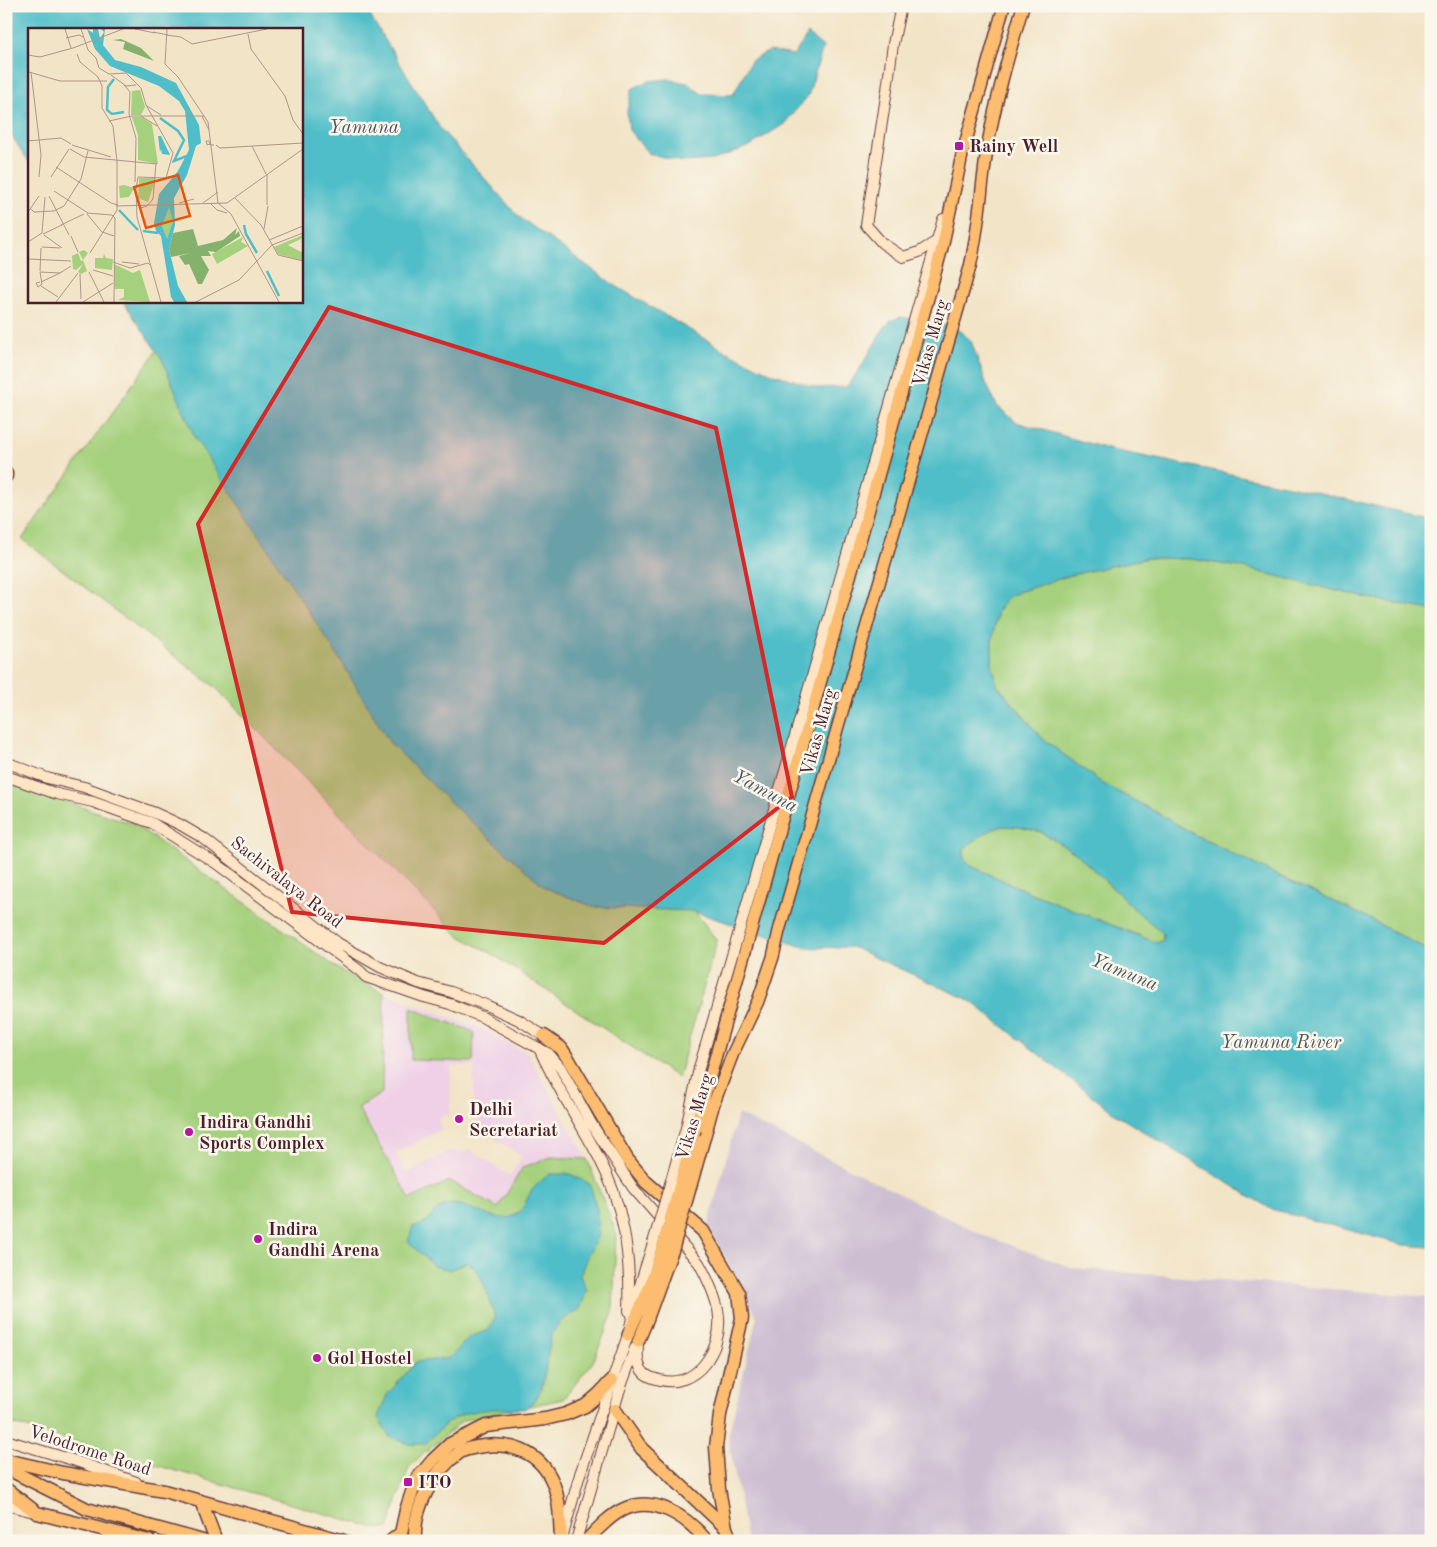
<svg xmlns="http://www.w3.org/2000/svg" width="1437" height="1547" font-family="'Old Standard TT',serif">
  <rect width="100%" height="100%" fill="#fbf7ec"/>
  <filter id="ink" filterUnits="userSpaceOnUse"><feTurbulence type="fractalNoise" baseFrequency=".02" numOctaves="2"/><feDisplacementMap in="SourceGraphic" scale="10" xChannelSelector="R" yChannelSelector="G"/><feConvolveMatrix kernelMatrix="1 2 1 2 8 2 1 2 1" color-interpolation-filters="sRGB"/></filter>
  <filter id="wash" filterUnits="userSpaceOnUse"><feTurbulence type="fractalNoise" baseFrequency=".0096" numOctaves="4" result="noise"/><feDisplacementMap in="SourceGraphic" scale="20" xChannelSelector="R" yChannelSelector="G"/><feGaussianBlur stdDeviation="1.12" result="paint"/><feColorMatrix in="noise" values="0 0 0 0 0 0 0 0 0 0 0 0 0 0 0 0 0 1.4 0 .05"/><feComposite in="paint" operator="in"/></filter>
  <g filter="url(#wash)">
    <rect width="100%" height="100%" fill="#f2e4c7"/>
    <!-- built -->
    <path fill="#efd0e6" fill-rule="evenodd" d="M 384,993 L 482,1029 L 527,1053 L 587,1159 L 551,1157 L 523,1167 L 498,1208 L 450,1182 L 410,1199 L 358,1108 L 382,1093 ZM 451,1066 L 474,1066 L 473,1115 L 476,1116 L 482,1127 L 481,1130 L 522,1156 L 510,1176 L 469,1149 L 467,1152 L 455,1152 L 453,1149 L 407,1173 L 396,1153 L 442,1129 L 438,1122 L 442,1115 L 450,1115 Z"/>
    <!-- industrial -->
    <path fill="#cdbed2" d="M 738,1114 L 985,1236 L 1073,1268 L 1431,1297 L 1431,1541 L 747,1541 L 728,1437 L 757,1317 L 708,1227 Z"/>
    <!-- green -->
    <path fill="#a5d07d" stroke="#787854" d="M 192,301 L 520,677 L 717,941 L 678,1078 L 489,952 L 459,936 L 215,687 L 22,539 Z
      M 1147,558 L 1191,559 L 1240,567 L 1354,595 L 1431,610 L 1431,952 L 1364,916 L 1266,870 L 1197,836 L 1154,811 L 1103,784 L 1043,739 L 997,685 L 992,664 L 992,639 L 998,610 L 1009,596 L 1021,591 L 1071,575 Z
      M 6,782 L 134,824 L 340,970 L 384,993 L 382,1093 L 358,1108 L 410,1199 L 450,1181 L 498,1208 L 523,1167 L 551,1157 L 587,1159 L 616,1232 L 613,1313 L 593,1362 L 563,1399 L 463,1420 L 409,1467 L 388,1528 L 375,1528 L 6,1422 Z
      M 1004,826 L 1019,827 L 1041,832 L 1077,854 L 1139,913 L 1163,933 L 1163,940 L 1158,943 L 1031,893 L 971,866 L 964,858 L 964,849 C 977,838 987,830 1004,826 Z
      M 411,1008 L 474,1032 L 473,1062 L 411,1060 Z"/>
    <!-- water -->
    <path fill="#50bec8" stroke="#4d6e7a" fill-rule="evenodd" d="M 6,6 L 364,6 L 440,128 L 518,216 L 614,285 L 727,352 L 771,373 L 818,388 L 846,387 L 861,367 L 884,328 L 890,321 L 901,317 L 941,324 L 962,332 L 971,341 L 986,383 L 997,406 L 1016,422 L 1108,449 L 1294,487 L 1431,519 L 1431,610 L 1354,595 L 1240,567 L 1191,559 L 1147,558 L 1071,575 L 1021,591 L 1009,596 L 998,610 L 992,639 L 992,664 L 997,685 L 1043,739 L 1103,784 L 1154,811 L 1197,836 L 1266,870 L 1364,916 L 1431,952 L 1431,1247 L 1404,1245 L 1271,1209 L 1118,1116 L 969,1000 L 852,947 L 806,948 L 692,911 L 594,907 L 546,888 L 457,809 L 390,743 L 336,653 L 195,438 L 162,359 L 123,301 L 301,301 L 301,29 L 29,29 L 29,162 L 6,127 ZM 1003,826 L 1019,827 L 1041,832 L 1077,854 L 1139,913 L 1163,933 L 1163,940 L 1157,943 L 1031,893 L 971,866 L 964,858 L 964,849 C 977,838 987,830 1003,826 Z
      M 808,34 L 823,47 L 808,96 L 784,124 L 750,146 L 713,160 L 682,162 L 648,153 L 629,130 L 627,111 L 632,89 L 648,81 L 669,79 L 687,83 L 702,94 L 733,95 L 751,61 L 769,51 L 794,55 Z
      M 549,1174 L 570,1174 L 590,1184 L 597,1209 L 598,1236 L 587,1257 L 580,1276 L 587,1290 L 580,1309 L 560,1322 L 551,1336 L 543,1383 L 537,1398 L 525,1409 C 507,1408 471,1408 455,1418 C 444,1424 434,1435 425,1444 L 408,1444 L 389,1436 L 378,1417 L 387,1395 L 416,1362 L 450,1358 L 469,1337 L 489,1330 L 495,1318 C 489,1299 484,1275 468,1262 L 450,1270 L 434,1266 L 408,1242 L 413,1226 C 416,1226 419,1226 421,1225 C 429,1222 434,1209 444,1206 C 467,1198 495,1227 515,1215 C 525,1210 526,1198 532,1190 C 537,1184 544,1179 549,1174 Z"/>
  </g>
  <g filter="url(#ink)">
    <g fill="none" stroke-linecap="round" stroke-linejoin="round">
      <defs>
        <path id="secondary" d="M 901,6 L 893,44 L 887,90 L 866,225 L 882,243 L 903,257 L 919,252 L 937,241
          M 6,762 L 47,778 L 84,787 L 155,813 L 179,824 L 203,838 L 338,943 L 380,967 L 418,983 L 451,992 L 486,1005 L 519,1020 L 544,1036
          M 6,776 L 57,794 L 93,802 L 152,823 L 217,864 L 360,971 L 366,977 L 424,997 L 450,1004 L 482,1017 L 549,1054 L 560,1067 L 591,1123 L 633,1188 L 699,1263 C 707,1277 718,1301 719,1317 C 722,1350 696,1389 660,1380 C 652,1378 645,1376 641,1369 C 636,1361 638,1350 638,1342
          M 539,1048 C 555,1085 579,1120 598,1156 C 624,1205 631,1256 629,1311
          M 686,1128 L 699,1068 L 738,935 L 943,219
          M 6,1440 L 76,1461 L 136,1482
          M 6,1505 L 34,1512
          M 563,1535 L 580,1474 L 628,1335 L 640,1285 L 653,1243
          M 576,1541 L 619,1392 L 635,1348"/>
        <path id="primary" d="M 695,1130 L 942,248 L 962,155 L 1004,6
          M 704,1139 L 714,1103 L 733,1053 L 758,1001 L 773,957 L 779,931 L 970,267 C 979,228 981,189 987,150 C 995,101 1009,54 1023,6
          M 628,1335 L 650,1286 L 663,1246
          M 638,1342 L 646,1323 L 673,1249"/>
        <path id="highway" d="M 6,473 L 6,476
          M 544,1036 L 561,1048 L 569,1060 L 627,1159 L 646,1182 L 703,1231 L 739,1293 L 742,1318 L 720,1415 L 716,1447 L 719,1489 L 726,1528
          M 615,1410 L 642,1449 L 726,1528 L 731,1541
          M 6,1460 L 63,1473 L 164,1491 L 344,1541
          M 6,1468 L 87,1509 L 203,1541
          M 6,1489 L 37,1513 L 149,1541
          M 201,1501 L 216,1541
          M 391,1541 L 401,1533 L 406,1510 L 416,1480 L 433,1460 L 450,1444 L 486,1426 L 545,1419 L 566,1414 L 585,1406 L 598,1395 L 611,1381
          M 415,1541 C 413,1508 433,1471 460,1452 C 465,1449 471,1448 477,1447 C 509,1441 540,1451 553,1483 C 560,1500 560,1520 561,1539
          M 586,1541 C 597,1530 608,1517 622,1510 C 654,1494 687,1517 707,1541"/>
      </defs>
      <!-- secondary casing -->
      <use href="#secondary" stroke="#633d42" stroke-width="12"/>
      <!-- primary casing -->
      <use href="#primary" stroke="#633d42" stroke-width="14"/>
      <!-- highway casing -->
      <use href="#highway" stroke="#633d42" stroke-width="15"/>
      <!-- secondary -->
      <use href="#secondary" stroke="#fee5c5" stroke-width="10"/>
      <!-- primary -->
      <use href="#primary" stroke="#fcbd6f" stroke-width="11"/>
      <!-- highway -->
      <use href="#highway" stroke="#fcbd6f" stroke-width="12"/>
      <defs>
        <path id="secondary-bridge" d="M 653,1243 L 686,1128"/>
        <path id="primary-bridge" d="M 663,1246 L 695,1130
          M 673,1249 L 704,1139"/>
      </defs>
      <!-- secondary-bridge casing -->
      <use href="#secondary-bridge" stroke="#633d42" stroke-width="12" stroke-linecap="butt"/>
      <!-- primary-bridge casing -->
      <use href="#primary-bridge" stroke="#633d42" stroke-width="14" stroke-linecap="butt"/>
      <!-- secondary-bridge -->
      <use href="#secondary-bridge" stroke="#fee5c5" stroke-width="10"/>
      <!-- primary-bridge -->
      <use href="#primary-bridge" stroke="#fcbd6f" stroke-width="11"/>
    </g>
  </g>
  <!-- marked area -->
  <path fill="#d62828" fill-opacity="0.2" stroke="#d62828" stroke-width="4" stroke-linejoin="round" d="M 329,307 L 716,428 L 792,797 L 604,943 L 292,912 L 198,524 Z"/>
  <!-- markers -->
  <g fill="#b5179e" stroke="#fbf7ec" stroke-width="2">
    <rect x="954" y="141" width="10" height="10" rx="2.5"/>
    <circle cx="459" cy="1119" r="5"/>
    <circle cx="189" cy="1132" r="5"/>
    <circle cx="258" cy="1239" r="5"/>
    <circle cx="317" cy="1358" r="5"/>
    <rect x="403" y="1477" width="10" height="10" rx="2.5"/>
  </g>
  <g text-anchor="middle" stroke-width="5" stroke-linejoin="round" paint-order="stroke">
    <!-- poi labels -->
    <g font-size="18" font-weight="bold" fill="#4a1f2b" stroke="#fbf7ec" text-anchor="start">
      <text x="969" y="152">Rainy Well</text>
      <text x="469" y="1115">Delhi<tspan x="469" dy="21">Secretariat</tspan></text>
      <text x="199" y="1128">Indira Gandhi<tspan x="199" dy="21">Sports Complex</tspan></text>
      <text x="268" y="1235">Indira<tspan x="268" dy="21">Gandhi Arena</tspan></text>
      <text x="327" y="1364">Gol Hostel</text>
      <text x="418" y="1488">ITO</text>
    </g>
    <!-- street labels -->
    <g font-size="18" fill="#4a1f2b" stroke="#fbf7ec">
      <text transform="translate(930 343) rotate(-74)" y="6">Vikas Marg</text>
      <text transform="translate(818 732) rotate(-74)" y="6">Vikas Marg</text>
      <text transform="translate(287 882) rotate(38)" y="6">Sachivalaya Road</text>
      <text transform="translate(694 1117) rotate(-73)" y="6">Vikas Marg</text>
      <text transform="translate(90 1450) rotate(18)" y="6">Velodrome Road</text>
    </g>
    <!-- water labels -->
    <g font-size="19" font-style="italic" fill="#4c5762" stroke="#fbf7ec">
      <text x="364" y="133">Yamuna</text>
      <text transform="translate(766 790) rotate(28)" y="7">Yamuna</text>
      <text transform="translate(1125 971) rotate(22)" y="7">Yamuna</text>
      <text x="1281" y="1048">Yamuna River</text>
    </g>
  </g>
  <!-- overview -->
  <g transform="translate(28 28)">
    <rect width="275" height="275" fill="#f2e4c7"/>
    <path d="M 112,62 L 117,79 L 113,87 L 103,87 L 104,63 ZM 104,89 L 114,89 L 124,96 L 130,136 L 110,132 L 110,107 ZM 111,150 L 128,150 L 120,174 L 110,170 ZM 96,157 L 106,160 L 101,169 L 92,170 L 91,158 ZM 141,180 L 145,193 L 139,212 L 134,198 ZM 275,207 L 273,211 L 260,217 L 275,225 L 275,233 L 250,226 L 246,219 ZM 215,209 L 213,214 L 220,218 L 189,236 L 184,226 ZM 56,222 L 60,225 L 55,232 L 59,243 L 53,246 L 50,244 L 55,236 L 48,242 L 45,241 L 44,228 L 50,225 L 53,233 L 55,232 L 51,224 ZM 76,226 L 78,230 L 85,231 L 84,242 L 67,240 L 67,230 L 75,230 ZM 86,236 L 105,245 L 112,242 L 122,274 L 90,272 L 96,269 L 96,261 L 87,261 Z" fill="#a5d07d"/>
    <path d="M 93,11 L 113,20 L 126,33 L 95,21 L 97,14 L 85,12 ZM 209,200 L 207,207 L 211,203 L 212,208 L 188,224 L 180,223 L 183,228 L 173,228 L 181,242 L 174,256 L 170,256 L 161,236 L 157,237 L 151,228 L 163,225 L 143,229 L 141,221 L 145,205 L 165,201 L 170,218 L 195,212 Z" fill="#84b26c"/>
    <path d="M 59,1 L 65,5 L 65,1 L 70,1 L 72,11 L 76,4 L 73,1 L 77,1 L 75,17 L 87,32 L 113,39 L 148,55 L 171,97 L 173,115 L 168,118 L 159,147 L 146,170 L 147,197 L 141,221 L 150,258 L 159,274 L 146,274 L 143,269 L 133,208 L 128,203 L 126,195 L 131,166 L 150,143 L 161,122 L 157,83 L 151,73 L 131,58 L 82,38 L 67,21 ZM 141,180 L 145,193 L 139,211 L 134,198 ZM 130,108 L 133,108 L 142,127 L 134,126 L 133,121 L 132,124 Z" fill="#50bec8" fill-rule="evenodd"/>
    <path fill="none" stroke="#50bec8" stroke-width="2.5" d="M 86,51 L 80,59 L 79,82 L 84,86 L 96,84M 132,90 L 150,103 L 156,112 L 146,133 L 159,128M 91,182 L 110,202M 216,197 L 218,206 L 229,225M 115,203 L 130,205M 239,243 L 251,268"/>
    <path fill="none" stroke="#af9589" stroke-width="1" d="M 37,1 L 43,20M 53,1 L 60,22 L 68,30 L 71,40 L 81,46 L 98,45 L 113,60 L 118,77 L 145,125 L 138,150 L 110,149 L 108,161 L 109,189 L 133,274M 107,1 L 127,5M 139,1 L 137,36 L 150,49 L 180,94 L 190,175 L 203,186 L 251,274M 125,4 L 140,7M 220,6 L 223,21 L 257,68 L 265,92 L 275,106M 138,7 L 153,9 L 164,16 L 239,1M 38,10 L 51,7 L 55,9M 45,20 L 95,1M 49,26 L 52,34 L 70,49 L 74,58 L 74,80 L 85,98 L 89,133 L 89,182 L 62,225M 0,27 L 12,29 L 45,20M 1,44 L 32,53 L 79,53M 3,44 L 13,127 L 11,149M 83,47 L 98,58 L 108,57M 96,57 L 102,64 L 101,86 L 108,110 L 107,154M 119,78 L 133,87M 113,88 L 129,98M 174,88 L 181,102M 81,93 L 104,88 L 176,88M 0,113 L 33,110 L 43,116M 44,117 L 83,129M 182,117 L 182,115 L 181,114 L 181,113 L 178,113 L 179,116 L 179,117 L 182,116 L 184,117 L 186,117M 188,117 L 192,120 L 275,115M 224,118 L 238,146M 42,121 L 56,129 L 129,136M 28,139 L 83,175 L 90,177M 239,146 L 239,177M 23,149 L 41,121M 26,163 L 60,185M 21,168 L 41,207M 207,170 L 233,197 L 250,227 L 275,233M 125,171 L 128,135M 151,175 L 166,171M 175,175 L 190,164M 183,176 L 189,182 L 199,185M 88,178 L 199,175 L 275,121M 2,180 L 6,184 L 26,183 L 36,178 L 53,151 L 60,123M 113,180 L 119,178 L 125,171M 0,184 L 11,168M 59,185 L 84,187 L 87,190 L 86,274M 59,186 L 74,204 L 86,208M 33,197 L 56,186M 236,201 L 240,178M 14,205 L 17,169M 15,206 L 34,197M 16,207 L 34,220M 43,208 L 50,224M 241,212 L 275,198M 0,214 L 14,205M 14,219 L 32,220M 0,231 L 43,233M 85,234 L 102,240 L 120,235 L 122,237M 94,234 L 111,236M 65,242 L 85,248M 12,243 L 13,220M 12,244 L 32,245 L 43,238M 61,244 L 76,274M 52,246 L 53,271M 12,254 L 8,255 L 10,259 L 14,256 L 12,244M 13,254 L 32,245M 13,258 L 30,269M 28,274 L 50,245M 55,274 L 85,255M 168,274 L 211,252 L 244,217 L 275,205"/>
    <path fill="#e0560e" fill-opacity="0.15" stroke="#e0560e" stroke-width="2.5" d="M 150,147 L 162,188 L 118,200 L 106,159 Z"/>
    <rect width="275" height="275" fill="none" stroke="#4a1f2b" stroke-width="2.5"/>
  </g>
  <!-- margin -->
  <rect width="1437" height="1547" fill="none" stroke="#fbf7ec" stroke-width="25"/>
</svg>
